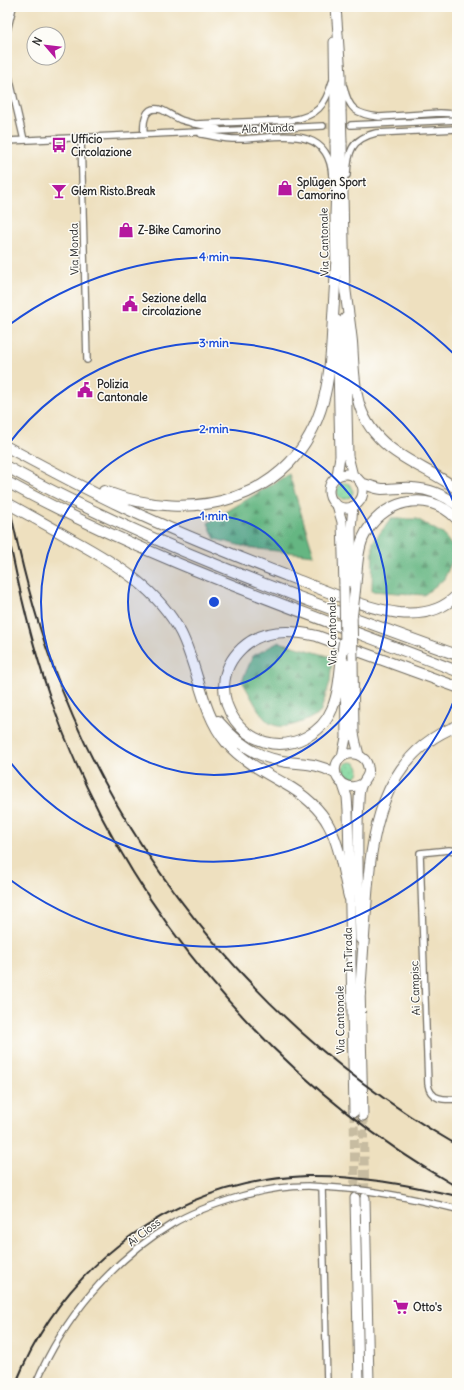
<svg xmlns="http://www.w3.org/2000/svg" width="464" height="1390" font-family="Delius,sans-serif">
  <defs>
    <pattern id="grass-dots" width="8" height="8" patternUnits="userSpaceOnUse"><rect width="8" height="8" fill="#7cd59a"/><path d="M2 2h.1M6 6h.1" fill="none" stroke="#6bb785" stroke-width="1.8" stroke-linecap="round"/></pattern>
    <pattern id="forest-firs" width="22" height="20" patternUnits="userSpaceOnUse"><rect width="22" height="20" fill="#65b682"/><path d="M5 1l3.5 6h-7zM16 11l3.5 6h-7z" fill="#53946b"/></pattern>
  </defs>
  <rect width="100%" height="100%" fill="#fdfcf7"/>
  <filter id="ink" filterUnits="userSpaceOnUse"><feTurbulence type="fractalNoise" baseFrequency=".025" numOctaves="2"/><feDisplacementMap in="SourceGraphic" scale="8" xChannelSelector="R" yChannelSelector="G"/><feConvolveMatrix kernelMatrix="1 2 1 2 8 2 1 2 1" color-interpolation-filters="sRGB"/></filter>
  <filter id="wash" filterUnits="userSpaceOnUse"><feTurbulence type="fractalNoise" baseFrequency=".012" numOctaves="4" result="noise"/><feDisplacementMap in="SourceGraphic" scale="16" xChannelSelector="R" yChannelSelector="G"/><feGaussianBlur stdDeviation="0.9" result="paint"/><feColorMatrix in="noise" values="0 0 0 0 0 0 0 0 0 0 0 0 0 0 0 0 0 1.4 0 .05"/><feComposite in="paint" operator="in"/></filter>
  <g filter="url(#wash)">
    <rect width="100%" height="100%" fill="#eee0bf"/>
    <!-- grass -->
    <path fill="url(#grass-dots)" stroke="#548062" d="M337 491a8 8 0 1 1 16 0a8 8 0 1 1-16 0Z
      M343 770a8 8 0 1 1 16 0a8 8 0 1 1-16 0Z"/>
    <!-- forest -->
    <path fill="url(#forest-firs)" stroke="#487056" d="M 289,474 L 314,555 L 250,548 L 215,539 L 208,523 Z
      M 391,519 L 417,519 L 443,534 L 456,552 L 444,579 L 424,595 L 372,591 L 373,542 Z
      M 279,642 L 332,657 L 330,682 L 320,713 C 306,721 279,735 265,719 C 258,711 248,691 242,681 L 253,656 Z"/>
  </g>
  <g filter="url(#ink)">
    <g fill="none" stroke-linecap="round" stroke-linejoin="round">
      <!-- street-tunnel -->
      <path stroke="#c7bca1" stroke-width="5.5" stroke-dasharray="5.5 3" stroke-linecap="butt" d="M 323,126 L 351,125"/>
      <!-- primary-tunnel -->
      <path stroke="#c7bca1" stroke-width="9" stroke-dasharray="9 4.5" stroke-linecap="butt" d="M 354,1112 L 355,1198
        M 363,1116 L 365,1198"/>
      <defs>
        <path id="street" d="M 7,31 L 13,7
          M 7,68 L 24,140
          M 344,87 C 349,110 356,114 379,117 L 440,113 L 457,114
          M 194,124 L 292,120 C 317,116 325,106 332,82
          M 351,125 L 457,120
          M 144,134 C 143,123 144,104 162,110 C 168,113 174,117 181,120 C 193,124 206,126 218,129
          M 201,134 C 214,136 227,140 241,139 C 277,138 329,123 332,176
          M 81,138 L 87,360
          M 7,141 L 323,126
          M 347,175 C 348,152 351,139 376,133 L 457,129
          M 457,851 L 449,850 L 420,853 L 428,1084 C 430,1100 444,1100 457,1099
          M 322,1187 L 327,1383
          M 36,1383 C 63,1319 112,1260 172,1224 C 193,1211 218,1203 242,1196 C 263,1190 286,1186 308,1186 C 313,1186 318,1187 323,1187 C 338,1188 353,1189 368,1191 C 398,1195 428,1202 457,1209"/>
        <path id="primary" d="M 336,7 L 341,75 L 341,110
          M 334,42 L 335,110
          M 335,143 L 336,186 L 335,216 L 336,273
          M 342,143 L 345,293
          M 345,318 L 348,456 L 353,476
          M329 491a17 17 0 1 1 34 0a17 17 0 1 1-34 0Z
          M 337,476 L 340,456 L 337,320
          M 337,505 L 342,522 L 344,586
          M 352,584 L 351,529 L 353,506
          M 353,660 L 354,733 L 356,743 L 359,755
          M 342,757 L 346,738 L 345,662
          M 343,785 L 347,797 L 348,810 L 354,1112
          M 360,939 C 359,894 356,846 359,801 C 359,796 360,788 362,784 C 366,778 370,774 368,767 C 366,755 351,750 342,757 C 326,769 341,795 362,784
          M 360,986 L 363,1116
          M 355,1198 L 359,1383
          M 365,1198 L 369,1383"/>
        <path id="highway" d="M 345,287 C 347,305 350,323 352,342 C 355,384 352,417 389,447 C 410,464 436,473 457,489
          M 7,447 C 46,468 85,489 125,508 C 181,534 238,557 295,579 C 326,591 367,609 399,613 C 420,615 442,611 457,595
          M 7,467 C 150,545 304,600 457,655
          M 7,482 C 150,561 306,612 457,671
          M 361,483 C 368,485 374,488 382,489 C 392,489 403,487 413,488 C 429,489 444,495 457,505
          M 104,491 C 192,525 295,502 323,402 C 329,380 331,358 332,336 C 333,313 335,289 336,266
          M 7,503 C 29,515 51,527 73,540 C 115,563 158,589 181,633 C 198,667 202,714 226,742 C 242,761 264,772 285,784 C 337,813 337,845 349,897
          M 355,590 C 357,573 356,554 363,538 C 380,501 427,487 457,519
          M 342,655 C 340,673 339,692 332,709 C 327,721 318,731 306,737 C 249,767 195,692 242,648 C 262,629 292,630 317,636 L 457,687
          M 218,721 C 235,741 255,757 282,761 C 304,765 314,762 335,773
          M 360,993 C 362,964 364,936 366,908 C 371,835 380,756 457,726"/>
      </defs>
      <!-- street casing -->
      <use href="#street" stroke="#6f6a5f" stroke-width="8"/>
      <!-- primary casing -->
      <use href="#primary" stroke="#6f6a5f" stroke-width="11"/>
      <!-- highway casing -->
      <use href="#highway" stroke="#6f6a5f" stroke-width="12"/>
      <!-- street -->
      <use href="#street" stroke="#fff" stroke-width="5.5"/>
      <!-- primary -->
      <use href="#primary" stroke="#fff" stroke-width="9"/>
      <!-- highway -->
      <use href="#highway" stroke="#fff" stroke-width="10"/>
      <!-- rail -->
      <path stroke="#2b2b2b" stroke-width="2" d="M 7,493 C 18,551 32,608 52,664 C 125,866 271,1038 457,1145
        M 7,528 C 18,586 31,642 50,697 C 121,902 268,1079 457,1187
        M 16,1383 C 65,1262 176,1181 307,1176 C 358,1175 408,1185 457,1196"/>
      <defs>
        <path id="primary-bridge" d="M 341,110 L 342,143
          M 335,143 L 335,110
          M 344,586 L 345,648
          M 352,609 L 353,660"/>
        <path id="highway-bridge" d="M 352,616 L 355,590
          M 342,655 L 344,642"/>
      </defs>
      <!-- primary-bridge casing -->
      <use href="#primary-bridge" stroke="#6f6a5f" stroke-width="11" stroke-linecap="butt"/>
      <!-- highway-bridge casing -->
      <use href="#highway-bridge" stroke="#6f6a5f" stroke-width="12" stroke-linecap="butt"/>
      <!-- primary-bridge -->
      <use href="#primary-bridge" stroke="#fff" stroke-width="9"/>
      <!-- highway-bridge -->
      <use href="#highway-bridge" stroke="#fff" stroke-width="10"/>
    </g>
  </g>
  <!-- distance rings -->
  <circle cx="214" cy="602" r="86" fill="#1d4ed8" fill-opacity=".12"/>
  <g fill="none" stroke="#1d4ed8" stroke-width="2">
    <circle cx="214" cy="602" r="86"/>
    <circle cx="214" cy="602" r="173"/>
    <path d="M457 693A259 259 0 0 1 7 758M7 446A259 259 0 0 1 457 511"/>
    <path d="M456 848A345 345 0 0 1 9 879M9 325A345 345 0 0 1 456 356"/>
  </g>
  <!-- icons -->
  <defs>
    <symbol id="bus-bare" viewBox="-9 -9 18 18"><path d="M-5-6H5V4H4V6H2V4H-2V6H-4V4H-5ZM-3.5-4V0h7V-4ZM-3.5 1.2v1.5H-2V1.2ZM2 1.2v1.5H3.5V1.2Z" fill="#b5179e" stroke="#fdfcf7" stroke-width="2.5" paint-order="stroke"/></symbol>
    <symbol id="shop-bare" viewBox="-9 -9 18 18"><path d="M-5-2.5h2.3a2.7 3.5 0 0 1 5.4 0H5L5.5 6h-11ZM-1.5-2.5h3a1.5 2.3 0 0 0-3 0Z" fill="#b5179e" stroke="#fdfcf7" stroke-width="2.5" paint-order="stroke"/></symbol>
    <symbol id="bar-bare" viewBox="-9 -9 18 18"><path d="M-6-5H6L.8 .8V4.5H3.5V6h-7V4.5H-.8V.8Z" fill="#b5179e" stroke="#fdfcf7" stroke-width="2.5" paint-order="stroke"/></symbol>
    <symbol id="civic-bare" viewBox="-9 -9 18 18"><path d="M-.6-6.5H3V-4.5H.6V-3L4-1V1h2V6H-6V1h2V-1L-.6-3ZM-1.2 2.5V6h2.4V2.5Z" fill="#b5179e" stroke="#fdfcf7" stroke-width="2.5" paint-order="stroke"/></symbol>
    <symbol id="supermarket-bare" viewBox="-9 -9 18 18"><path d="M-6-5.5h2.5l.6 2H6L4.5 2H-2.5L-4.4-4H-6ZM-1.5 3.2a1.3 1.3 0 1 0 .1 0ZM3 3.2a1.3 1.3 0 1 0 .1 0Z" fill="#b5179e" stroke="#fdfcf7" stroke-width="2.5" paint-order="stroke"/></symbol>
  </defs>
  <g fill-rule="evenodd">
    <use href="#bus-bare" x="48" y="134" width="22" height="22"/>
    <use href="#shop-bare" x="274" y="177" width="22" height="22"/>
    <use href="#bar-bare" x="48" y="180" width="22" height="22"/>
    <use href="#shop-bare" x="115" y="219" width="22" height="22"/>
    <use href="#civic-bare" x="119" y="293" width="22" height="22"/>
    <use href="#civic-bare" x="74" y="379" width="22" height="22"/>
    <use href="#supermarket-bare" x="390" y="1296" width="22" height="22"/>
  </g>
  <g text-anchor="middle" stroke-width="3" stroke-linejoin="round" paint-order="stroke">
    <!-- street labels -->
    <g font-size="11" fill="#2b2b2b" stroke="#fdfcf7">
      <text transform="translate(268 128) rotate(-2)" y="4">Ala Munda</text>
      <text transform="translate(324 242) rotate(-91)" y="4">Via Cantonale</text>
      <text transform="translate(74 249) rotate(-91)" y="4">Via Monda</text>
      <text transform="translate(332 631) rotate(-91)" y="4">Via Cantonale</text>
      <text transform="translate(348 950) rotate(-91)" y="4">In Tirada</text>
      <text transform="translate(415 988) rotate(-92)" y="4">Ai Campisc</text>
      <text transform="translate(340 1020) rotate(-91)" y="4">Via Cantonale</text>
      <text transform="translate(144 1232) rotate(-37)" y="4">Ai Cioss</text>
    </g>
    <!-- poi labels -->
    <g font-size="11" font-weight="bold" fill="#2b2b2b" stroke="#fdfcf7" text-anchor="start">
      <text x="71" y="143">Ufficio<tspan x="71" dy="13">Circolazione</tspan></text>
      <text x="297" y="186">Splügen Sport<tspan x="297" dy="13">Camorino</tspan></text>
      <text x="71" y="195">Glem Risto.Break</text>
      <text x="138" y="234">Z-Bike Camorino</text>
      <text x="142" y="302">Sezione della<tspan x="142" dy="13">circolazione</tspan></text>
      <text x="97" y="388">Polizia<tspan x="97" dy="13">Cantonale</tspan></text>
      <text x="413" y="1311">Otto's</text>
    </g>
  </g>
  <circle cx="214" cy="602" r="6" fill="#1d4ed8" stroke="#fdfcf7" stroke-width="2"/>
  <g font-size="12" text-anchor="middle" font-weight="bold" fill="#1d4ed8" stroke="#fdfcf7" stroke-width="3" stroke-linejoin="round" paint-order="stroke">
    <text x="214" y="261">4 min</text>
    <text x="214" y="347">3 min</text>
    <text x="214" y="433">2 min</text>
    <text x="214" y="520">1 min</text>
  </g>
  <!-- margin -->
  <rect width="464" height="1390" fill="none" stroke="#fdfcf7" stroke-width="24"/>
  <!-- north arrow -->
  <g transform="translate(46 46) rotate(298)"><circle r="19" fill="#fdfcf7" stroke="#a9a8a5"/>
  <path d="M0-3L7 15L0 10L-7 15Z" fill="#b5179e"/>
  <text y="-6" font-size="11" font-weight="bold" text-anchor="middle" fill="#2b2b2b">N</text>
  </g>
</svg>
